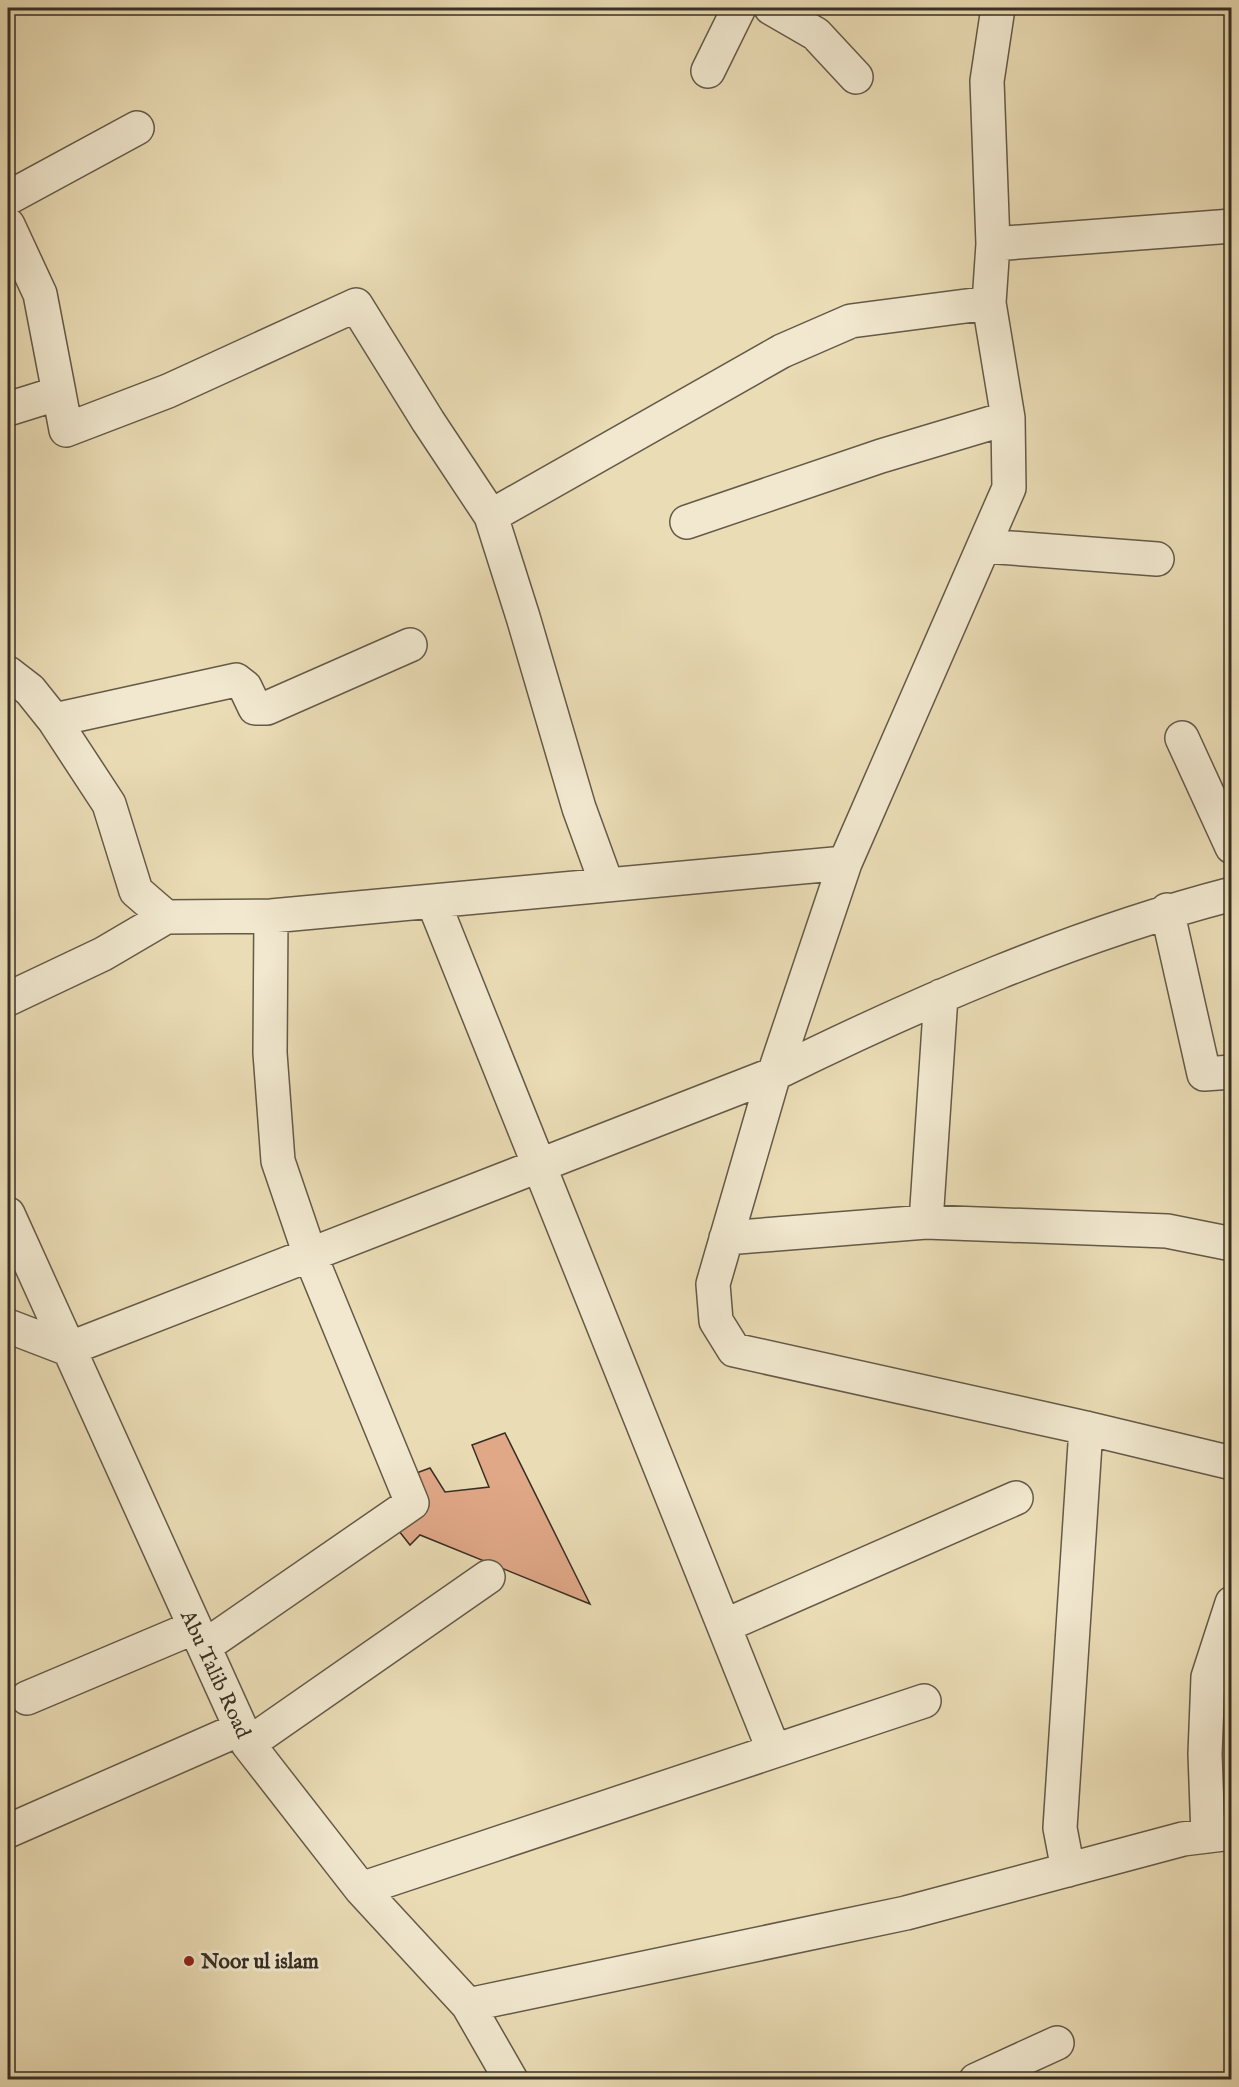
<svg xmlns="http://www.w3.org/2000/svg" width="1239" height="2087" font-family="'IM FELL English',serif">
  <rect width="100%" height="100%" fill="#eadcb5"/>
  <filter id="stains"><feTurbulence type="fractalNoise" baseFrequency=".00333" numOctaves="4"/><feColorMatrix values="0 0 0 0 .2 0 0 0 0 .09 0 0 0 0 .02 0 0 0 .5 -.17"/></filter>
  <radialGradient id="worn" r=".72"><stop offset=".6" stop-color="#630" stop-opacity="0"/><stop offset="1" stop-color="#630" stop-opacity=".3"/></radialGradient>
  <!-- building -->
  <path fill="#e1a888" stroke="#372f24" stroke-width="1.5" d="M 505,1433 L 590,1604 L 420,1535 L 410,1545 L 399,1531 L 411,1475 L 430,1468 L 445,1492 L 489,1487 L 472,1445 Z"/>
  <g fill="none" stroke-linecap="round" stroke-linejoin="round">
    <defs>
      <path id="minor" d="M 771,8 L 816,34 L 856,77
        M 998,8 L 987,81 L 993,244 L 989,303 L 1008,418 L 1009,488 L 845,863 L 774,1074 L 713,1284 L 716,1321 L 734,1350 L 1086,1428 L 1232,1463
        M 708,71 L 739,8
        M 8,198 L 137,128
        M 8,225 L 40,294 L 59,393
        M 993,244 L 1232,226
        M 8,409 L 59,393 L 66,430 L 168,391 L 356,305 L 428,421 L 491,516 L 523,617 L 579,808 L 607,885
        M 491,516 L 782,351 L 851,321 L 989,303
        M 687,522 L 881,456 L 1008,418
        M 984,546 L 1157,559
        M 8,673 L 30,690 L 54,720 L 109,804 L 136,891 L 166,917
        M 54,720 L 236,680 L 245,687 L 255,708 L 267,708 L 410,645
        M 1182,738 L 1232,847
        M 433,901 L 774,1751
        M 1167,910 L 1204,1074 L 1232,1072
        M 8,999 L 103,954 L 166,917 L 271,916 L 845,863
        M 8,1214 L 248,1744 L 361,1889 L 468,2005 L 511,2080
        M 926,1222 L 941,996
        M 726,1238 L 926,1222 L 1167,1231 L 1232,1244
        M 8,1326 L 68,1349 L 774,1074 C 920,1002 1074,935 1232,894
        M 724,1626 L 1016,1498
        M 205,1646 L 412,1503 L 310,1255 L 278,1161 L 270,1053 L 271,916
        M 27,1698 L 195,1627
        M 248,1744 L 488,1577
        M 8,1831 L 240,1729
        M 1208,1836 L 1205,1754 L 1208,1677 L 1232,1603
        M 1068,1870 L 1060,1828 L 1086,1428
        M 361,1889 L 924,1701
        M 468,2005 L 906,1913 L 1183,1839 L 1232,1833
        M 976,2080 L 1057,2043"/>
    </defs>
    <!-- minor casing -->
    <use href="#minor" stroke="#645a48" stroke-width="36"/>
    <!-- minor -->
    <use href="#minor" stroke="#f1e8cf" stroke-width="33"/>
  </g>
  <!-- markers -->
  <circle fill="#8f2418" stroke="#f1e8cf" stroke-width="2" cx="189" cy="1961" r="6"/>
  <g text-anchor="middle" stroke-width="6" stroke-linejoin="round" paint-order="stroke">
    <!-- street labels -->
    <g font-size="21" fill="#372f24" stroke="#f1e8cf">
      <text transform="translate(216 1674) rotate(65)" y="7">Abu Talib Road</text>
    </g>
    <!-- poi labels -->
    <g font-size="21" font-weight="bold" fill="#372f24" stroke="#f1e8cf" text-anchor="start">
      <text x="201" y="1968">Noor ul islam</text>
    </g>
  </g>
  <!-- margin -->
  <rect width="1239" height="2087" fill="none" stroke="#eadcb5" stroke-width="30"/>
  <rect x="9" y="9" width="1221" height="2069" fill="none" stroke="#372f24" stroke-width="3"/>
  <rect x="15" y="15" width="1209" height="2057" fill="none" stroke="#372f24" stroke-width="1.5"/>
  <rect width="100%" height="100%" filter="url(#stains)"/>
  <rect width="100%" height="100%" fill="url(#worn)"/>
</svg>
